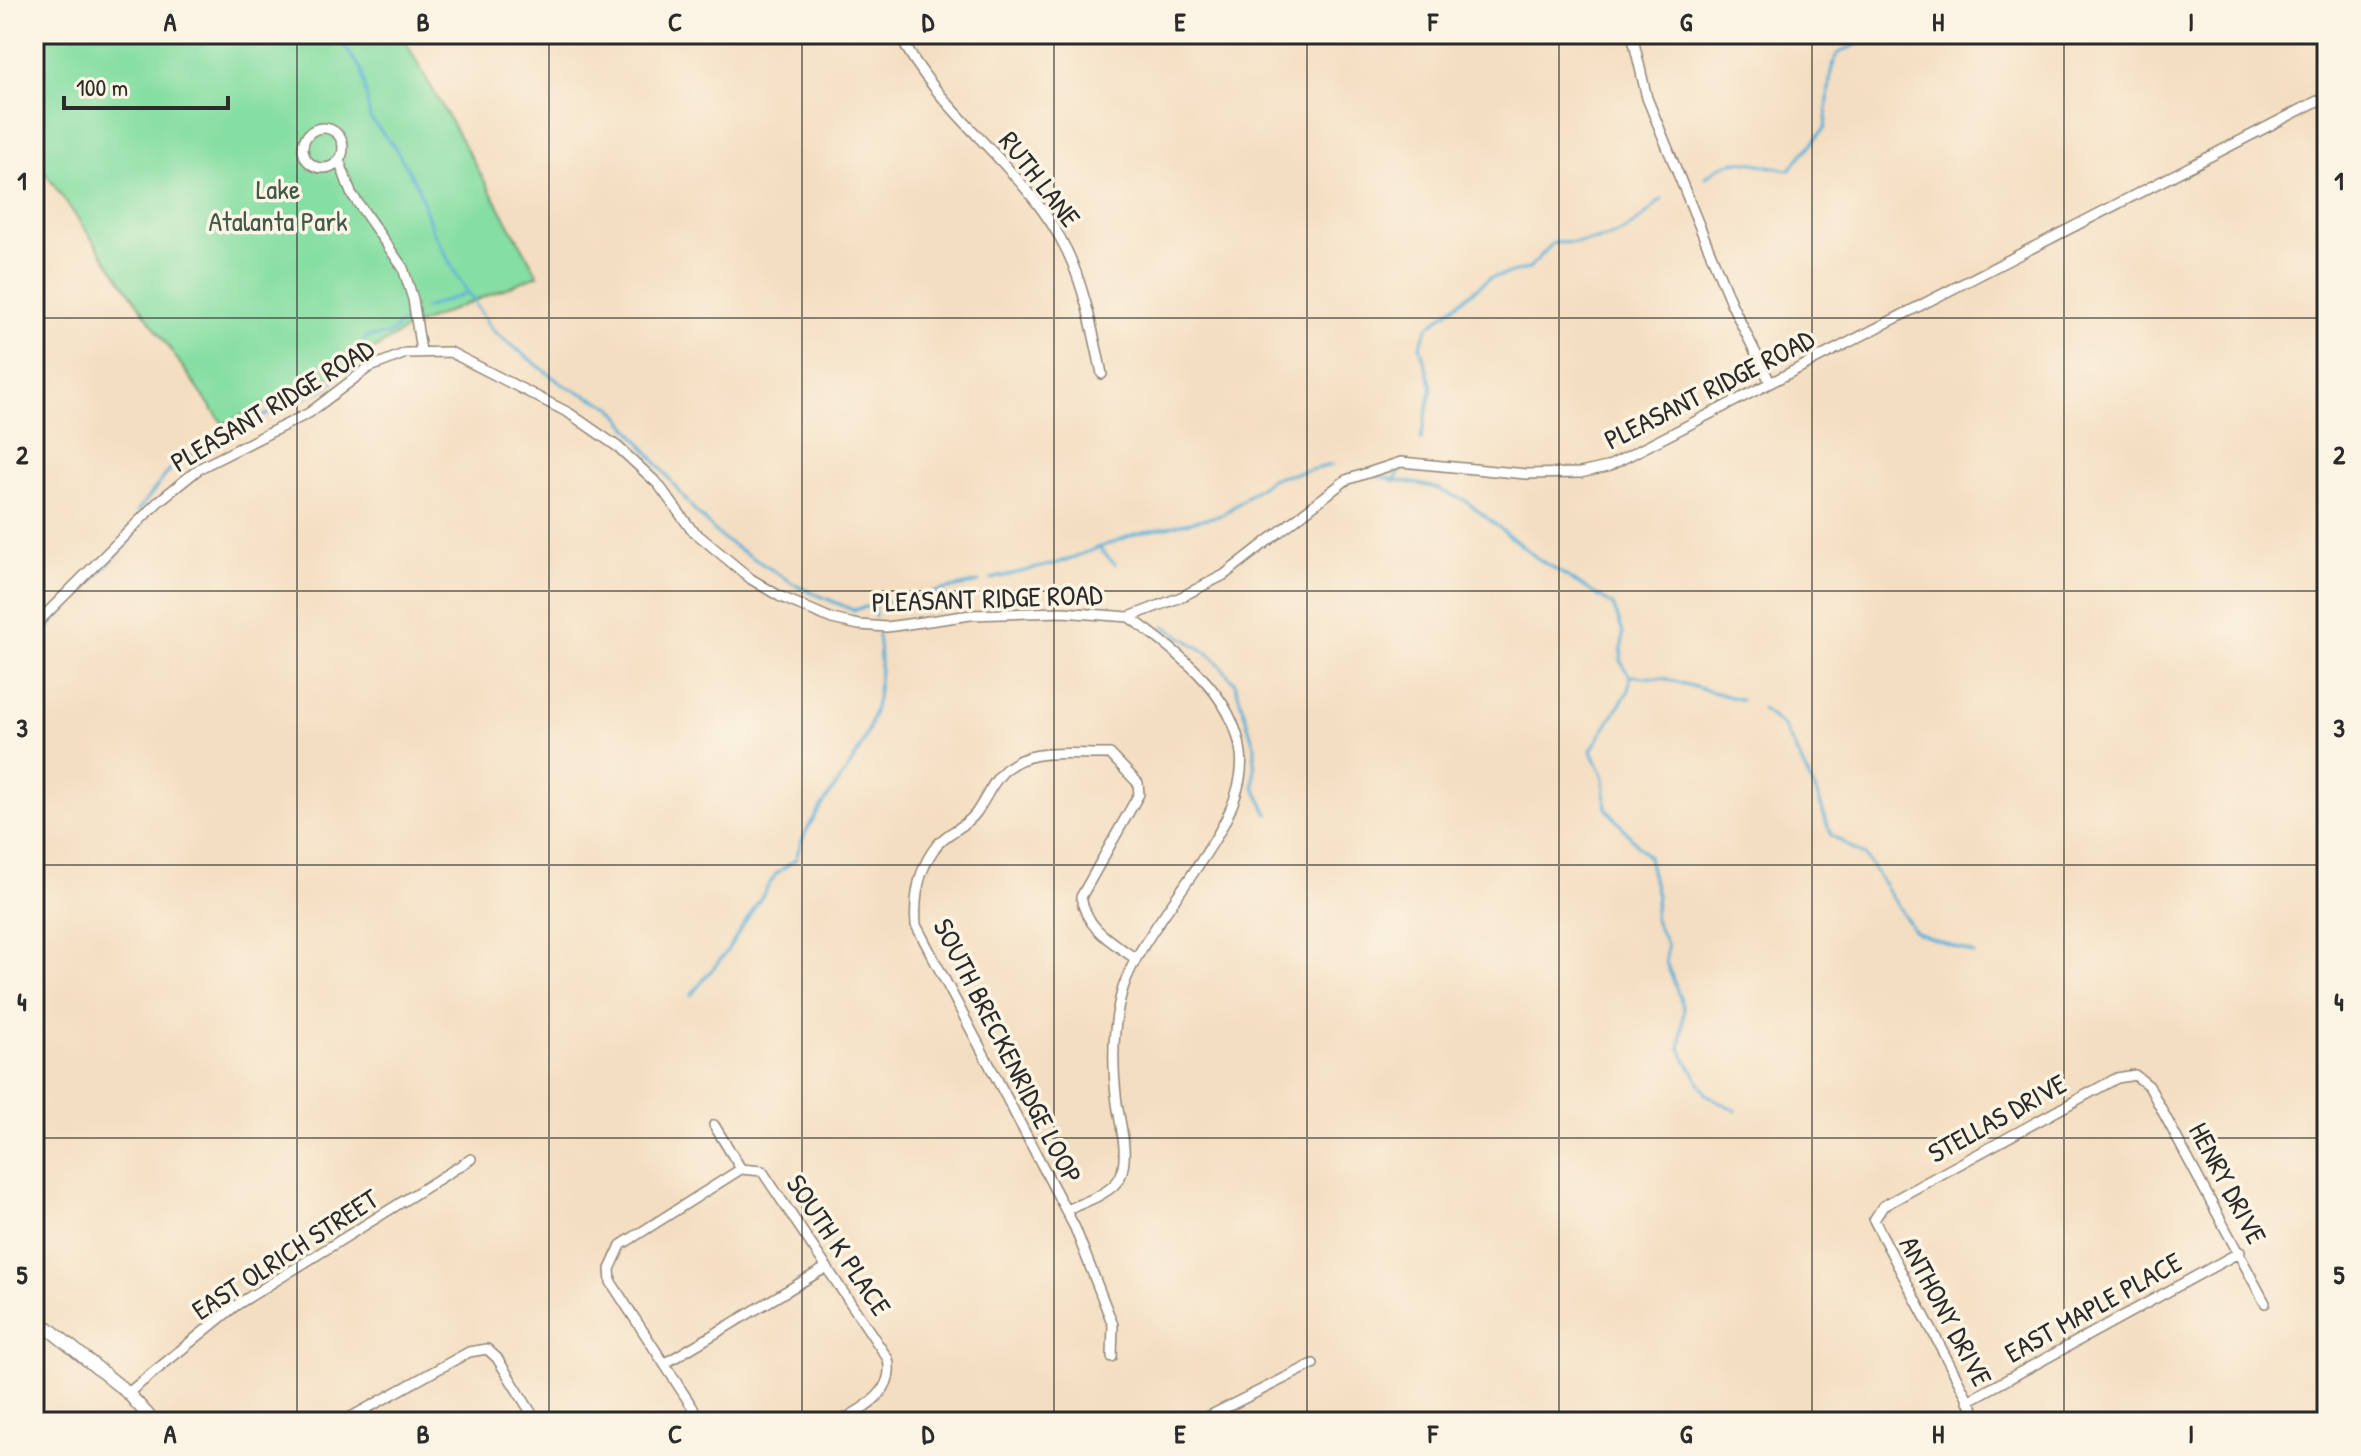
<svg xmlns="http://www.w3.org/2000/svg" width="2361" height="1456" font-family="'Patrick Hand',sans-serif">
  <rect width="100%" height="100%" fill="#fcf5e5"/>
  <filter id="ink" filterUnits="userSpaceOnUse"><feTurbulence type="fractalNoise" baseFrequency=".0125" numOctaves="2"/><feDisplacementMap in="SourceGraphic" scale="16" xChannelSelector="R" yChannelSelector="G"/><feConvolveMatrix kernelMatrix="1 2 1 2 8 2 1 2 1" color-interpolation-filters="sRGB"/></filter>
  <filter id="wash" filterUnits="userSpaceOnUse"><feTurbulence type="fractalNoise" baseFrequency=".006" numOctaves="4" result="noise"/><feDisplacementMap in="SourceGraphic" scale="32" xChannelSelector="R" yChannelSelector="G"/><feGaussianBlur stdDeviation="1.8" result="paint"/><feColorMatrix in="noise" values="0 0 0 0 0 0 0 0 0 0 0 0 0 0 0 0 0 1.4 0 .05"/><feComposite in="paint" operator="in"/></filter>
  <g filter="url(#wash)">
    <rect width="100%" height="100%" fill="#f4dec1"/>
    <!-- green -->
    <path fill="#85dea3" stroke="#588467" stroke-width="2" d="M 34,34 L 401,34 L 538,275 L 408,328 L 330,377 L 223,424 L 34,157 Z"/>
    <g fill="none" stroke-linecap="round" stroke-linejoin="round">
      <!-- stream -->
      <path stroke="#5db0d8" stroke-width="3" d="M 328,34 L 344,46 L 362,70 L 370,118 L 396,149 L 418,187 L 432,229 L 457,276 L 492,330 L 562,384 L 612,407 L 695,511 L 723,539 L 799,587 L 853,610 L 979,582
        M 1706,177 C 1739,150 1751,165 1789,170 L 1825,128 L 1831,71 L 1837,54 L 1879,34
        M 425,308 L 466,293
        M 1421,439 L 1432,387 L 1420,346 L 1428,327 L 1490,278 L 1528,269 L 1553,243 C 1607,242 1624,238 1662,199
        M 1377,476 L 1433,487 L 1466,501 L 1537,558 L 1613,605 L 1623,632 L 1621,662 L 1630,676 L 1629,690 L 1591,750 L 1604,777 L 1606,808 L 1648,857 L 1657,896 L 1654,917 L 1667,946 L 1666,962 L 1684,1008 L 1680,1049 L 1706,1094 L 1736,1111
        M 1393,481 L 1400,472
        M 137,512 L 172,467 L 223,434 L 329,387 L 367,337 L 389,335 L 407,318
        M 1098,547 L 1115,564
        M 991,579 L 1058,563 L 1135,534 L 1222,515 L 1271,479 L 1332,465
        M 874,606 L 875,617
        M 1165,626 L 1212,656 L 1235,683 L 1255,748 L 1254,787 L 1268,814
        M 34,643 L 133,538
        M 1632,676 L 1663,678 L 1741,700
        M 1762,709 L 1784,727 L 1817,794 L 1831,835 L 1865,856 L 1915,932 L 1974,954
        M 691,995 L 725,954 L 776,874 L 796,859 C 805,820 836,790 856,756 C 877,720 884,676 878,635"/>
    </g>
  </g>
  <g filter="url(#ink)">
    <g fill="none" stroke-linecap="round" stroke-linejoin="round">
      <defs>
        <path id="street" d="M 899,34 C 940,116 1027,168 1067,251 C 1085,289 1093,332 1102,374
          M 1632,34 L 1647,98 L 1731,303 L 1770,382
          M303 148a20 20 0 1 1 40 0a20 20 0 1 1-40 0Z
          M 339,160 L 351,193 L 403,268 L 413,299 L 421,351
          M 34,626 L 159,501 L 200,468 L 309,413 L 368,368 L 406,353 L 450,352 L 569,413 L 618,447 L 658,484 L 691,529 L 751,579 L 779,596 L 832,619 L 859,625 L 887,627 L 971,615 L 1062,612 L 1129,617 L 1181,597 L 1224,575 L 1346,480 L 1401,462 L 1526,474 L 1580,473 L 1607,467 L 2327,96
          M 714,1125 L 741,1169
          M 1066,1210 C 1082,1203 1114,1193 1121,1175 C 1129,1152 1120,1125 1117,1103 C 1112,1065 1112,1025 1123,988 C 1146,917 1250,828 1241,753 C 1234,693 1174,649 1129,617
          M 1112,1357 L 1113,1325 L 1075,1228 L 916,925 C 914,896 918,868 938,844 C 948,832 966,827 976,813 C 988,796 994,776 1013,764 C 1038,748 1081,755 1110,754 L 1138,783 L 1139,794 L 1081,897 C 1087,930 1111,941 1136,959
          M 664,1364 L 827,1267
          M 128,1393 L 235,1306 L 471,1159
          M 1968,1401 L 2240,1252
          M 342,1422 L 469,1352 L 487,1349 L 497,1358 L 537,1422
          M 702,1422 L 611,1282 L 610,1269 L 621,1245 L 741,1169 L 762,1171 L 888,1359 C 896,1392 864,1408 839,1422
          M 1197,1422 L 1313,1364
          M 1980,1422 L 1874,1220 L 1883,1206 L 2117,1078 L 2135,1075 L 2149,1086 L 2265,1303"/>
        <path id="secondary" d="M 34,1321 L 48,1328 L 128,1393 L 154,1422"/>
      </defs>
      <!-- street casing -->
      <use href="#street" stroke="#908476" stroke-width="12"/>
      <!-- secondary casing -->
      <use href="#secondary" stroke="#908476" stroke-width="15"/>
      <!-- street -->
      <use href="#street" stroke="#fff" stroke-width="9"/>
      <!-- secondary -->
      <use href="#secondary" stroke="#fff" stroke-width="12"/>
    </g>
  </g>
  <!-- grid -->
  <path fill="none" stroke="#2b2b2b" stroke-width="2" stroke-opacity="0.55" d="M 297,34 L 297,1422M 549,34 L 549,1422M 802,34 L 802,1422M 1054,34 L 1054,1422M 1307,34 L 1307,1422M 1559,34 L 1559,1422M 1812,34 L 1812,1422M 2064,34 L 2064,1422M 34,318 L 2327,318M 34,591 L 2327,591M 34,865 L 2327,865M 34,1138 L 2327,1138"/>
  <g text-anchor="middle" stroke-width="7" stroke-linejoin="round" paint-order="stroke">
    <!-- street labels -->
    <g font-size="28" fill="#2b2b2b" stroke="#fcf5e5">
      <text transform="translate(1040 179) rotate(52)" y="10">RUTH LANE</text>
      <text transform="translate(1709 389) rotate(-27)" y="10">PLEASANT RIDGE ROAD</text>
      <text transform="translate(272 405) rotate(-31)" y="10">PLEASANT RIDGE ROAD</text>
      <text transform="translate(987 598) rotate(-2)" y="10">PLEASANT RIDGE ROAD</text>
      <text transform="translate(1008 1051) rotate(63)" y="10">SOUTH BRECKENRIDGE LOOP</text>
      <text transform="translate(1997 1118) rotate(-29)" y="10">STELLAS DRIVE</text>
      <text transform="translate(2228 1183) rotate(62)" y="10">HENRY DRIVE</text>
      <text transform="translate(839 1245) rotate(56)" y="10">SOUTH K PLACE</text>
      <text transform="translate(285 1254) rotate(-33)" y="10">EAST OLRICH STREET</text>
      <text transform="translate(2093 1307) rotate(-29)" y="10">EAST MAPLE PLACE</text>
      <text transform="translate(1946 1311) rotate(62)" y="10">ANTHONY DRIVE</text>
    </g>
    <!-- park labels -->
    <g font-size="28" fill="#425849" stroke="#fcf5e5">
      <text x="278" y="199">Lake<tspan x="278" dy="32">Atalanta Park</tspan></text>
    </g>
  </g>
  <!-- margin -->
  <rect width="2361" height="1456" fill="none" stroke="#fcf5e5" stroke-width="88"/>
  <!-- scale -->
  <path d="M64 96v12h164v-12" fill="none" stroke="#2b2b2b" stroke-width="4"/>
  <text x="76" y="96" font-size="24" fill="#2b2b2b" stroke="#fcf5e5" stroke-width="6" paint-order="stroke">100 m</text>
  <rect x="44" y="44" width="2273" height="1368" fill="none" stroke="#2b2b2b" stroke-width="3"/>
  <g font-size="26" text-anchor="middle" font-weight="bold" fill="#2b2b2b">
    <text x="170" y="31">A</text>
    <text x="423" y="31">B</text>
    <text x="675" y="31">C</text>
    <text x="928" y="31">D</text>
    <text x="1180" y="31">E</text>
    <text x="1433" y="31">F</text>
    <text x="1686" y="31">G</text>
    <text x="1938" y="31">H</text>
    <text x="2191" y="31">I</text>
    <text x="22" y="190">1</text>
    <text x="2339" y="190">1</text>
    <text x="22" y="464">2</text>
    <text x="2339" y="464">2</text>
    <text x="22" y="737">3</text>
    <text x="2339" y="737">3</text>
    <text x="22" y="1011">4</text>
    <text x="2339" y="1011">4</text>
    <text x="22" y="1284">5</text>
    <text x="2339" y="1284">5</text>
    <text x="170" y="1443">A</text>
    <text x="423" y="1443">B</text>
    <text x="675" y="1443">C</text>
    <text x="928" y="1443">D</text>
    <text x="1180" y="1443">E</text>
    <text x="1433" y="1443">F</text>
    <text x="1686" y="1443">G</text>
    <text x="1938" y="1443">H</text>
    <text x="2191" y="1443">I</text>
  </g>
</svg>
